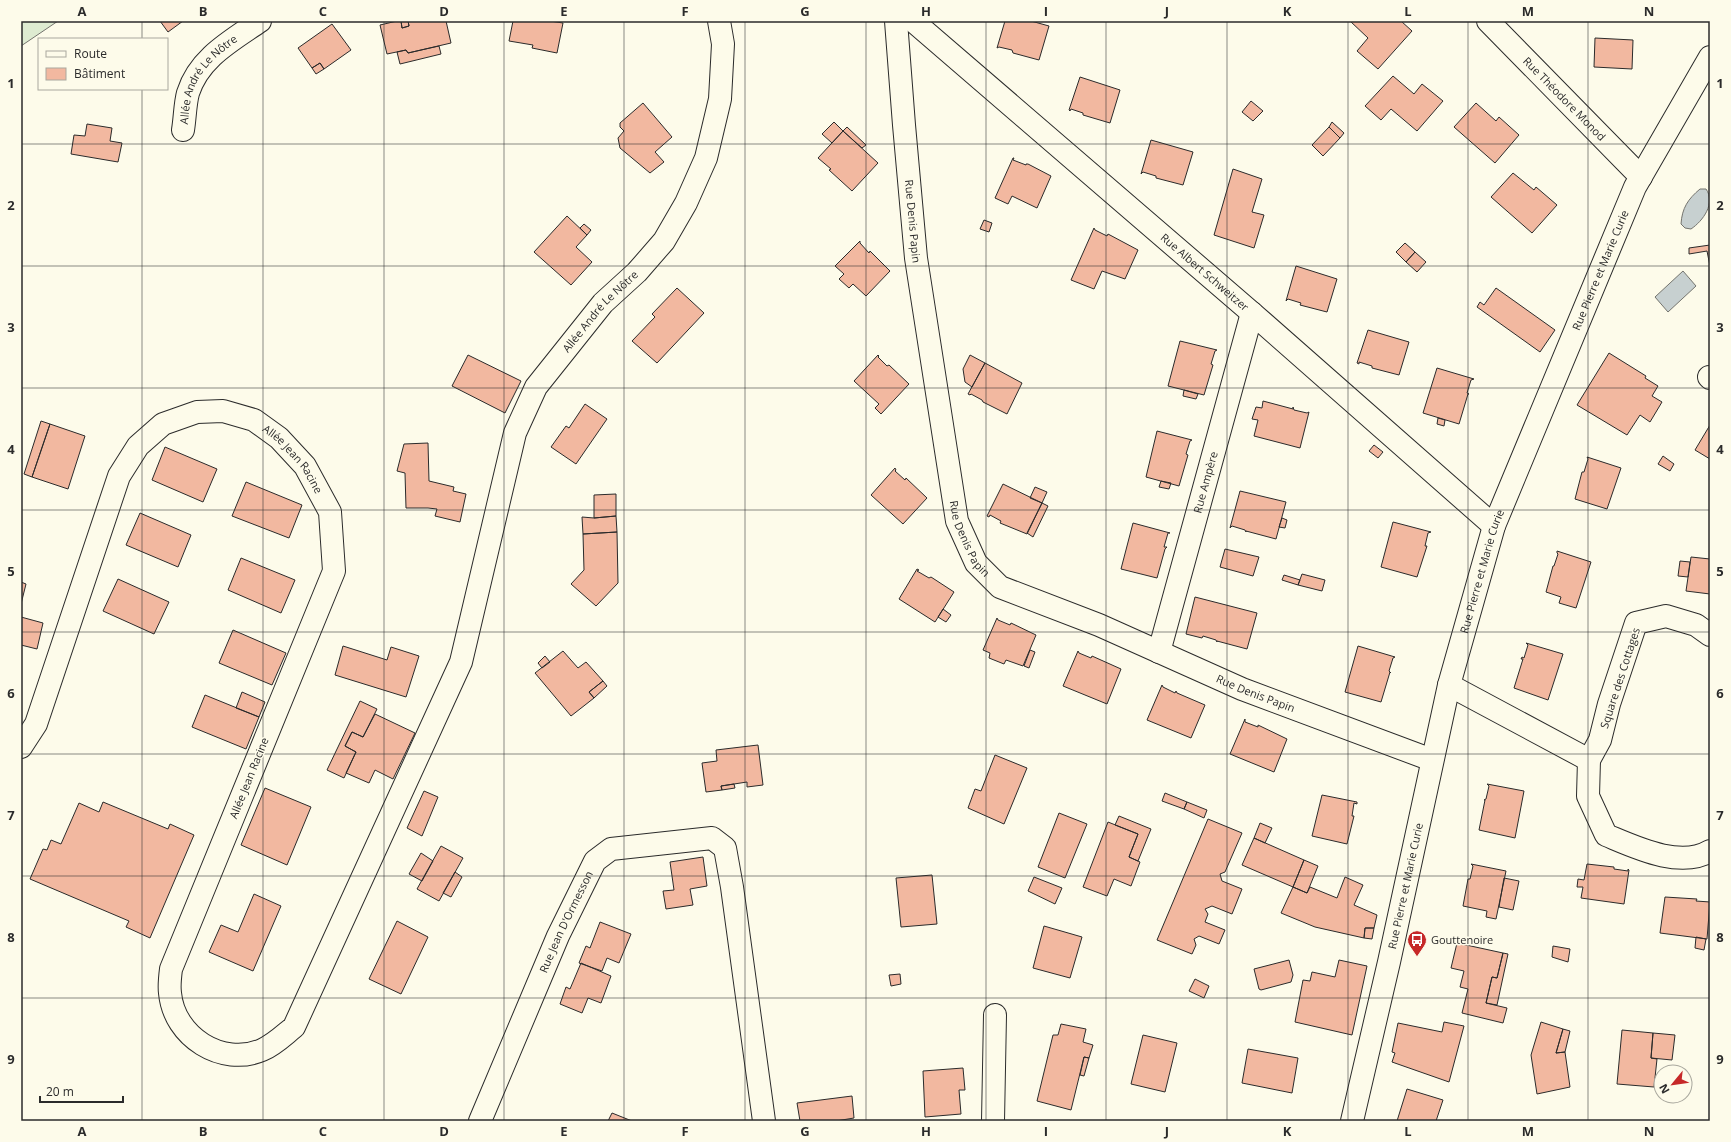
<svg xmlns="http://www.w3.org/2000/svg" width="1731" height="1142" font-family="'Open Sans',sans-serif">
  <rect width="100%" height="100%" fill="#fdfbea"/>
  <!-- green -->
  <path fill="#deebd1" stroke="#74746e" d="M 21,21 L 58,21 L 21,46 Z"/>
  <!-- water -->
  <path fill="#c7d0d0" stroke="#74746e" d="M 1700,189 L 1706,189 C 1716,203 1703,221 1691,229 L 1685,228 L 1681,224 C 1682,208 1688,199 1700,189 Z
    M 1683,271 L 1696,286 L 1668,312 L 1655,297 Z"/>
  <!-- building -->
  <path fill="#f2b8a0" stroke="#2b2b2b" d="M 160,21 L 183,21 L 168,32 Z
    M 397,21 L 401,21 L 402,28 L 409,26 L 408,21 L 446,21 L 451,43 L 408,53 L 406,50 L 387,54 L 380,25 Z
    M 401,21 L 408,21 L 409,26 L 402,28 Z
    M 513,21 L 550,21 L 563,23 L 557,53 L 532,48 L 533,45 L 509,41 Z
    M 1005,21 L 1031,21 L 1049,26 L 1039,60 L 1013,53 L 1012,50 L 999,47 L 997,48 Z
    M 1350,21 L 1401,21 L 1412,31 L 1378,69 L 1357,51 L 1368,38 Z
    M 332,24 L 351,50 L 324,69 L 320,63 L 312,68 L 298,48 Z
    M 1595,38 L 1633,40 L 1632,69 L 1594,67 Z
    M 439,46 L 441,54 L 400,64 L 397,52 L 406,50 L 408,53 Z
    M 320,63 L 324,69 L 316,74 L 312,68 Z
    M 1393,76 L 1414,94 L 1422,84 L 1443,101 L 1417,131 L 1391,109 L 1381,120 L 1365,106 Z
    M 1080,77 L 1120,90 L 1110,123 L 1083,115 L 1083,113 L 1071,109 L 1070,111 L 1069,110 Z
    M 1251,101 L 1263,111 L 1253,121 L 1242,112 Z
    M 643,103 L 672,137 L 655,152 L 664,162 L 650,173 L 620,148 L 618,138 L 624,131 L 620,127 L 620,123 Z
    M 1476,103 L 1496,121 L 1499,117 L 1519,135 L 1495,163 L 1454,127 Z
    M 834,122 L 843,131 L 832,143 L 822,134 Z
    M 1332,122 L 1344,133 L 1340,138 L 1329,127 Z
    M 87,124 L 112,128 L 110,141 L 122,143 L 118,162 L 71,154 L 74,135 L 85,136 Z
    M 847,127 L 866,145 L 862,148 L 843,131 Z
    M 1329,127 L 1340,138 L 1323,156 L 1312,145 Z
    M 843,131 L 878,163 L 852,191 L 829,170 L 831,169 L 818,158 Z
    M 1151,140 L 1193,152 L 1183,185 L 1156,178 L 1156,176 L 1143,172 L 1141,174 Z
    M 1013,158 L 1014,158 L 1013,160 L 1026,165 L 1026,164 L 1028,164 L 1051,176 L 1037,208 L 1012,196 L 1008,204 L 995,198 Z
    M 1233,169 L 1262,179 L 1252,212 L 1264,215 L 1254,248 L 1214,235 Z
    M 1513,173 L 1534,190 L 1536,187 L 1557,205 L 1532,233 L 1491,197 Z
    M 567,216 L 587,235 L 576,247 L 592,262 L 571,285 L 534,252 Z
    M 984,220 L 992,223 L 989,232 L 980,229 Z
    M 584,224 L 591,230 L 587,235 L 580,228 Z
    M 1094,228 L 1095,230 L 1107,236 L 1108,234 L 1138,250 L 1125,279 L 1102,271 L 1094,289 L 1071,280 Z
    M 860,241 L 860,243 L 869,253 L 870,251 L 890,271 L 866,296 L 853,284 L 849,288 L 839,279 L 844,274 L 835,266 Z
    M 1405,243 L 1415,252 L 1406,262 L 1396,252 Z
    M 1710,245 L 1710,266 L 1707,251 L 1689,254 L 1689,248 Z
    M 1415,252 L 1426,262 L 1417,272 L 1406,262 Z
    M 1296,266 L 1337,279 L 1327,312 L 1300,305 L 1301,303 L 1288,299 L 1286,301 Z
    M 677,288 L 704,313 L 657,363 L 632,341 L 655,317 L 652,314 Z
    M 1496,288 L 1555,330 L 1540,352 L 1477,307 L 1480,302 L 1484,305 Z
    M 1368,330 L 1409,342 L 1399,375 L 1372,368 L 1372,366 L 1359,362 L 1359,364 L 1357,363 Z
    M 1180,341 L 1217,350 L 1215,351 L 1211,364 L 1213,365 L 1204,395 L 1168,386 Z
    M 1609,353 L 1646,376 L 1645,378 L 1658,386 L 1652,396 L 1662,402 L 1650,422 L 1640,415 L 1627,435 L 1577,405 Z
    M 468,355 L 521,381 L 505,413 L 452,386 Z
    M 878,355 L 879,356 L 878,357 L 887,366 L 889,365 L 909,384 L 881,414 L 875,408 L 879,404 L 854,381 Z
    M 970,355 L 985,363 L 972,387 L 965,382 L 963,369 Z
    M 985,363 L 1022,383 L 1007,414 L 983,402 L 982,400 L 971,394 L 970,395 L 968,394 Z
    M 1437,368 L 1474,379 L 1471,380 L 1467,393 L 1469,394 L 1468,394 L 1459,424 L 1423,413 Z
    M 1184,390 L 1198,394 L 1196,399 L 1183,396 Z
    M 1263,401 L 1293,409 L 1293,407 L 1294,410 L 1307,413 L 1309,412 L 1300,448 L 1254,436 L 1258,420 L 1252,419 L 1256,407 L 1262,408 Z
    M 585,404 L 607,419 L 576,464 L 551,447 L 566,426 L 569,428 Z
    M 1438,418 L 1445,420 L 1444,426 L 1437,424 Z
    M 41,421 L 50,424 L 32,477 L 24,474 Z
    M 50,424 L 85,436 L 68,489 L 32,477 Z
    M 1710,425 L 1710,459 L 1695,450 Z
    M 1157,431 L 1192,440 L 1190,441 L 1186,454 L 1188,455 L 1179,486 L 1146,477 Z
    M 428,443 L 429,481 L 454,487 L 453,491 L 466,494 L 460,522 L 435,516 L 437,509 L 428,508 L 406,508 L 405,473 L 397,471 L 404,444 Z
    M 1374,445 L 1383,452 L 1378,458 L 1369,451 Z
    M 165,447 L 217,469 L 203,502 L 152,480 Z
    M 1663,456 L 1674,464 L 1670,471 L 1658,464 Z
    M 1587,457 L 1621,468 L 1607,509 L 1575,499 L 1582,472 L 1584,472 L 1588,459 Z
    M 895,468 L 896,470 L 895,471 L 905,480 L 906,478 L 927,498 L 903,524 L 871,495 Z
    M 1161,481 L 1171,483 L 1169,489 L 1159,487 Z
    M 246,482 L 302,505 L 289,538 L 232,516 Z
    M 1003,484 L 1042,503 L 1027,534 L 1000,523 L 1001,521 L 990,515 L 989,517 L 987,516 Z
    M 1035,487 L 1047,492 L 1042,503 L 1030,498 Z
    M 1240,491 L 1286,502 L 1276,539 L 1246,531 L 1246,532 L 1245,530 L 1232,526 L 1230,528 Z
    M 616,494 L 616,516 L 594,518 L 594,495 Z
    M 1042,503 L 1048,506 L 1033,537 L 1027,533 Z
    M 140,513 L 191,535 L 178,567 L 126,545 Z
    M 616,516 L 617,532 L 583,534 L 582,517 L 594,518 Z
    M 1282,518 L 1287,520 L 1285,528 L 1279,527 Z
    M 1393,522 L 1431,532 L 1428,533 L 1425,546 L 1427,546 L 1417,577 L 1381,567 Z
    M 1133,523 L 1170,533 L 1168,533 L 1164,547 L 1167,547 L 1165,549 L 1157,578 L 1121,569 Z
    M 617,532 L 618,583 L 596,606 L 571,584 L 584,570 L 583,534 Z
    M 1225,549 L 1259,557 L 1253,576 L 1220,567 Z
    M 1557,551 L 1591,562 L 1576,608 L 1559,603 L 1561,597 L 1546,592 L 1553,566 L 1554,566 L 1558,554 L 1557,553 Z
    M 1691,557 L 1710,559 L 1710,594 L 1686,591 Z
    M 241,558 L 295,580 L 281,613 L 228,590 Z
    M 1680,561 L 1690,562 L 1688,577 L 1678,576 Z
    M 917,569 L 919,570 L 917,571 L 929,578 L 931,577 L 954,592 L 935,622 L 899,599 Z
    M 1302,574 L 1325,580 L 1322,591 L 1298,585 Z
    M 1284,575 L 1300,580 L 1298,585 L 1282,580 Z
    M 118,579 L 169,602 L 154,634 L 103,611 Z
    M 21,582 L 26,584 L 21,604 Z
    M 1195,597 L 1257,613 L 1247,649 L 1217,641 L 1217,642 L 1216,640 L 1203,636 L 1202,638 L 1186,634 Z
    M 943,609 L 951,615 L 946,622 L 938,617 Z
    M 21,617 L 43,623 L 37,649 L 21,645 Z
    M 997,618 L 998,620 L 1010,625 L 1011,623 L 1036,635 L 1023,666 L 1006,660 L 1004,664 L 989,658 L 990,653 L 983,650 Z
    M 233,630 L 286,653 L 272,685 L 219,663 Z
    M 1526,643 L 1563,654 L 1548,700 L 1514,688 L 1523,659 L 1521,659 L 1522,657 L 1524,658 L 1528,645 Z
    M 343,646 L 387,660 L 391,647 L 419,656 L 406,697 L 335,675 Z
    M 1358,646 L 1395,657 L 1393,658 L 1389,671 L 1391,673 L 1390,672 L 1381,702 L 1345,692 Z
    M 1030,650 L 1035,652 L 1029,668 L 1024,666 Z
    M 563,651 L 578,668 L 586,662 L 603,681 L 589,692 L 594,698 L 571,716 L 535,673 Z
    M 1078,651 L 1079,653 L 1091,658 L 1092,656 L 1121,669 L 1107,704 L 1063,686 Z
    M 545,656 L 550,662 L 542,668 L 538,663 Z
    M 603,681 L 607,686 L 594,698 L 589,692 Z
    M 1162,685 L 1163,687 L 1175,693 L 1176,691 L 1177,693 L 1205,705 L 1191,738 L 1147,720 Z
    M 242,692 L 265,702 L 259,717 L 236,708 Z
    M 205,695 L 259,717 L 246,749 L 192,727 Z
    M 360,701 L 377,709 L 363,737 L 352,732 L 345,746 L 356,752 L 344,778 L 327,770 Z
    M 375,714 L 415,733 L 393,779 L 375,770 L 369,783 L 346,773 L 356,752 L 345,746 L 352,732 L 363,737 Z
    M 1245,719 L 1245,722 L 1258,727 L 1258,725 L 1287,739 L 1274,772 L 1230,754 Z
    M 758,745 L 763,785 L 747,787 L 747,782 L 721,786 L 722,790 L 706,792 L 702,763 L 717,761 L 716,750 Z
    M 995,755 L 1027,768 L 1004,824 L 968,808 L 975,789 L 981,791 Z
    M 734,784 L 735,788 L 722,790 L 721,786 Z
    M 1487,784 L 1524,791 L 1515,838 L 1479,830 L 1485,800 L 1484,800 L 1486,799 L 1489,786 Z
    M 265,788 L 311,807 L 287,865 L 241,845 Z
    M 424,791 L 438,797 L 422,836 L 407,828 Z
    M 1165,793 L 1187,802 L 1184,809 L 1162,801 Z
    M 1322,795 L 1357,802 L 1357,804 L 1354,803 L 1352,816 L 1354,816 L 1347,844 L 1312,836 Z
    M 103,802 L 168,829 L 170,824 L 194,835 L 150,938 L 126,927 L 129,921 L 30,879 L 43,849 L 47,850 L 51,840 L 61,844 L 79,803 L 99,812 Z
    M 1187,802 L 1207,810 L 1204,818 L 1184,809 Z
    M 1059,813 L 1087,824 L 1065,878 L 1038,867 Z
    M 1119,816 L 1151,829 L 1138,861 L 1129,857 L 1138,834 L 1115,825 Z
    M 1208,819 L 1242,833 L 1225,872 L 1220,874 L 1222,881 L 1242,889 L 1232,914 L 1212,906 L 1205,909 L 1208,914 L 1205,922 L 1225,930 L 1219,944 L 1199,936 L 1194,939 L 1196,945 L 1192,954 L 1157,940 Z
    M 1108,822 L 1138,834 L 1129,857 L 1140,862 L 1131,886 L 1114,879 L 1107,896 L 1083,887 Z
    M 1260,823 L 1272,828 L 1265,843 L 1254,838 Z
    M 1254,838 L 1304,860 L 1293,887 L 1242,865 Z
    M 441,846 L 463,858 L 439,901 L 417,889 Z
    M 421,853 L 433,861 L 422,881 L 409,874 Z
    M 703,857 L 707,886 L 690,889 L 693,905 L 666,909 L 663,891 L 674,890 L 670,862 Z
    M 1304,860 L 1318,866 L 1307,893 L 1293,887 Z
    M 1471,864 L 1506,871 L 1496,919 L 1486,917 L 1487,911 L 1463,906 L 1468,879 L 1470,879 L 1473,866 Z
    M 1587,864 L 1614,867 L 1614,869 L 1628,871 L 1628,869 L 1629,870 L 1624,904 L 1581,898 L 1583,887 L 1577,887 L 1578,879 L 1584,880 Z
    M 455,872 L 462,877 L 451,897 L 443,893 Z
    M 932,875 L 937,924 L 901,927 L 896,878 Z
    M 1034,877 L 1062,888 L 1055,904 L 1028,891 Z
    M 1345,877 L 1363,885 L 1354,905 L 1377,915 L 1374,928 L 1365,928 L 1364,938 L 1315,927 L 1281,913 L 1293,887 L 1307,893 L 1310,887 L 1337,898 Z
    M 1504,878 L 1519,881 L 1513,910 L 1499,907 Z
    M 254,894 L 281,906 L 253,971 L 209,952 L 221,925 L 238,932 Z
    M 1665,897 L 1697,899 L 1696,901 L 1710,902 L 1707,939 L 1660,933 Z
    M 397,921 L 428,937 L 401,994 L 369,979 Z
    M 600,922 L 631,934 L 619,963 L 607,958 L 602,971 L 579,963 L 586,946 L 590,948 Z
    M 1044,926 L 1082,937 L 1070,978 L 1033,968 Z
    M 1365,928 L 1374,928 L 1372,939 L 1364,938 Z
    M 1696,937 L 1706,939 L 1704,950 L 1695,948 Z
    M 1457,943 L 1503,953 L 1497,978 L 1492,977 L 1486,1003 L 1507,1008 L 1503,1023 L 1462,1013 L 1468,989 L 1460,987 L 1464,971 L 1451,968 Z
    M 1553,946 L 1570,949 L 1568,962 L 1552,957 Z
    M 1503,953 L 1508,954 L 1497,1005 L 1486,1003 L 1492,977 L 1497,978 Z
    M 1289,960 L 1293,975 L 1291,982 L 1261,990 L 1259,989 L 1254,969 Z
    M 1339,960 L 1367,966 L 1352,1035 L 1295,1022 L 1303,980 L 1310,981 L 1312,972 L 1335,977 Z
    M 581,963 L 611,976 L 601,1003 L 588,998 L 582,1013 L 560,1004 L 566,987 L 570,989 Z
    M 900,974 L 901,984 L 891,986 L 889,975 Z
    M 1195,979 L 1209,986 L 1204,998 L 1189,991 Z
    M 1444,1022 L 1464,1026 L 1449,1082 L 1392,1062 L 1395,1053 L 1392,1052 L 1398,1023 L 1442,1032 Z
    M 1541,1022 L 1563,1029 L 1556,1053 L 1565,1052 L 1570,1087 L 1537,1094 L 1531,1055 Z
    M 1061,1024 L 1086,1029 L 1083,1042 L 1093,1045 L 1089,1058 L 1084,1057 L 1071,1110 L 1037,1101 L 1053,1035 L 1058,1035 Z
    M 1563,1029 L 1570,1031 L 1565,1052 L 1556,1053 Z
    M 1622,1030 L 1653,1033 L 1651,1058 L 1657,1059 L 1654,1087 L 1617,1084 Z
    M 1653,1033 L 1675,1035 L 1672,1060 L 1651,1058 Z
    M 1143,1035 L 1177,1043 L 1165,1092 L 1131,1084 Z
    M 1248,1049 L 1298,1058 L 1292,1093 L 1242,1083 Z
    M 1084,1057 L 1089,1058 L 1084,1076 L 1080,1075 Z
    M 963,1068 L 965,1090 L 959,1090 L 961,1114 L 925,1117 L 923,1071 Z
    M 1407,1089 L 1443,1100 L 1436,1121 L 1397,1121 Z
    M 852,1096 L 854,1118 L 836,1121 L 800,1121 L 797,1103 Z
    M 612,1113 L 632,1121 L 608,1121 Z"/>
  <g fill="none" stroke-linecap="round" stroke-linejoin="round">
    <defs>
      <g id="minor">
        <path id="s1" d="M 896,21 L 904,125 L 916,258 L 957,521 L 976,563 L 1000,587 L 1099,625 L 1242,689 L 1432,760"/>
        <path id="s2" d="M 913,21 L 1252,313 L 1494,526"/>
        <path id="s3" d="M 1488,21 L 1641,177"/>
        <path id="s4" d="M 183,130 C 185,118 185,104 188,93 C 199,58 231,41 260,21"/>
        <path d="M 1709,377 L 1710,378"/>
        <path d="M 1710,635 L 1696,625 L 1666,616 L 1636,623 L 1609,704 L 1600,740 L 1589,760 L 1588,796 L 1606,835 C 1635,847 1680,869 1710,851"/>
        <path id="s5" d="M 1159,652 L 1252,313"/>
        <path d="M 1449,685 L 1589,760"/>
        <path id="s6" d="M 21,747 L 36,724 L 119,476 L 138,446 L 163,424 L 197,412 L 223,411 L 254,420 L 279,438 L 305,466 L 330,512 L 334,571 L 171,969 C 170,977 169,986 170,993 C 174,1037 222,1067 262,1050 C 274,1045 284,1035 294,1027 L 461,662 L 515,433 L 536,387 L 603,303 L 637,272 L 664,241 L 686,203 L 706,158 L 720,99 L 723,44 L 719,21"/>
        <path id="s7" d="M 480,1121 L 558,936 L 595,861 L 611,849 L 712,838 L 725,848 L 732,887 L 764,1121"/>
        <path d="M 993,1121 L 995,1015"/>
      </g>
      <g id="secondary">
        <path id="s8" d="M 1352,1121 L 1389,962 L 1449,685 L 1494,526 L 1635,187 L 1710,57"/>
      </g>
    </defs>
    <!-- minor casing -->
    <use href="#minor" stroke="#2b2b2b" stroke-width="24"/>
    <!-- secondary casing -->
    <use href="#secondary" stroke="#2b2b2b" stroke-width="24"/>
    <!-- minor -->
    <use href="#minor" stroke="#fdfbea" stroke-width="22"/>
    <!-- secondary -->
    <use href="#secondary" stroke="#fdfbea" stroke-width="22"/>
  </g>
  <!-- grid -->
  <path fill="none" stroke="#2b2b2b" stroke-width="1" stroke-opacity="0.55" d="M 142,21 L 142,39M 263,21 L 263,1121M 384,21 L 384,1121M 504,21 L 504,1121M 624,21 L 624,1121M 745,21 L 745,1121M 866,21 L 866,1121M 986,21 L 986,1121M 1106,21 L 1106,1121M 1227,21 L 1227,1121M 1348,21 L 1348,1121M 1468,21 L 1468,1121M 1588,21 L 1588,1121M 142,89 L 142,1121M 21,144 L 1710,144M 21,266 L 1710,266M 21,388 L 1710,388M 21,510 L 1710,510M 21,632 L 1710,632M 21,754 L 1710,754M 21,876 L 1710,876M 21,998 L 1710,998"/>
  <!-- icons -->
  <defs>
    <symbol id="bus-pin" viewBox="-11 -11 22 30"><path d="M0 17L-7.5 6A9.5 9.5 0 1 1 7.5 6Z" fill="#c62828" stroke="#fdfbea"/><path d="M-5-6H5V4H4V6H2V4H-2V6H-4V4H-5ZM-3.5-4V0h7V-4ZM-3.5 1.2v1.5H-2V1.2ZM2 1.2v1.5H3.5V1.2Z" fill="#fff"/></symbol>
  </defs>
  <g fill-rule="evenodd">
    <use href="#bus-pin" x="1406" y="929" width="22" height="30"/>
  </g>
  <g text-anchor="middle" stroke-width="3" stroke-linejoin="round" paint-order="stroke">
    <!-- street labels -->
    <g font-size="11" fill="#2b2b2b" stroke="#fdfbea">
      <text dy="4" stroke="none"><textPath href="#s4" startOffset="59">Allée André Le Nôtre</textPath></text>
      <text dy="4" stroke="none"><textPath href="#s3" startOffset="109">Rue Théodore Monod</textPath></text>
      <text dy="4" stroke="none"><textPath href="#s1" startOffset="201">Rue Denis Papin</textPath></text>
      <text dy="4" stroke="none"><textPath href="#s8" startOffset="889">Rue Pierre et Marie Curie</textPath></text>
      <text dy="4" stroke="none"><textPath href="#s2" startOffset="385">Rue Albert Schweitzer</textPath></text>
      <text dy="4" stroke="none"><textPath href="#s6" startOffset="2038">Allée André Le Nôtre</textPath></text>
      <text dy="4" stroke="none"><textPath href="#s6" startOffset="508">Allée Jean Racine</textPath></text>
      <text dy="4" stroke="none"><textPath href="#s5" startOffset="176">Rue Ampère</textPath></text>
      <text dy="4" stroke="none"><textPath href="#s1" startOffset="525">Rue Denis Papin</textPath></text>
      <text dy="4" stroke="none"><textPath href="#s8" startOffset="565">Rue Pierre et Marie Curie</textPath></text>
      <text transform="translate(1620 678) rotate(-72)" y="4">Square des Cottages</text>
      <text dy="4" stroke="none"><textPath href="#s1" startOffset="861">Rue Denis Papin</textPath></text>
      <text transform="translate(249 778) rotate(-68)" y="4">Allée Jean Racine</text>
      <text dy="4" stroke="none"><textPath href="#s8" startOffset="241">Rue Pierre et Marie Curie</textPath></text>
      <text dy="4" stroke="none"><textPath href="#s7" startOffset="217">Rue Jean D'Ormesson</textPath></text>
    </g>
    <!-- poi labels -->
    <g font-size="11" fill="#2b2b2b" stroke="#fdfbea" text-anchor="start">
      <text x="1431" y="944">Gouttenoire</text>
    </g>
  </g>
  <!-- border -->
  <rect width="1731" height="1142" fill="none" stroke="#fdfbea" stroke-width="44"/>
  <!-- legend -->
  <rect x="38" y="38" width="130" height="52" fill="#fdfbea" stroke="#a9a89e"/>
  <rect x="46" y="51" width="20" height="6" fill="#fdfbea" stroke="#a9a89e"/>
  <text x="74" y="58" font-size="12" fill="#2b2b2b">Route</text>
  <rect x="46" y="68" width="20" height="12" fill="#f2b8a0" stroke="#a9a89e"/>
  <text x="74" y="78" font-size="12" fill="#2b2b2b">Bâtiment</text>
  <!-- north arrow -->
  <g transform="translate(1673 1084) rotate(241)"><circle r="19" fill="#fdfbea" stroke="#a9a89e"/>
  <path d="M0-3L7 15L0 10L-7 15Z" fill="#c62828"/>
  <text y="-6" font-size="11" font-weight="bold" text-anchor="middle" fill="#2b2b2b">N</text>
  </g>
  <!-- scale -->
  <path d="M40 1096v6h83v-6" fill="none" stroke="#2b2b2b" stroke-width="2"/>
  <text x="46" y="1096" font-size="12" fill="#2b2b2b" stroke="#fdfbea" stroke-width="3" paint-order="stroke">20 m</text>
  <rect x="22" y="22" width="1687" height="1098" fill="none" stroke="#2b2b2b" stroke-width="1.5"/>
  <g font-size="13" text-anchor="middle" font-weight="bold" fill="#2b2b2b">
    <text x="82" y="16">A</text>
    <text x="203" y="16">B</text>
    <text x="323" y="16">C</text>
    <text x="444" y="16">D</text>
    <text x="564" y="16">E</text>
    <text x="685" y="16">F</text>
    <text x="805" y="16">G</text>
    <text x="926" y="16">H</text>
    <text x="1046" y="16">I</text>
    <text x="1167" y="16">J</text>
    <text x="1287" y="16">K</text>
    <text x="1408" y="16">L</text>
    <text x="1528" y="16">M</text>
    <text x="1649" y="16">N</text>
    <text x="11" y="88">1</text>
    <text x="1720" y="88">1</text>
    <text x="11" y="210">2</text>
    <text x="1720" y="210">2</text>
    <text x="11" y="332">3</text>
    <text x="1720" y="332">3</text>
    <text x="11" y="454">4</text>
    <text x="1720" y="454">4</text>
    <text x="11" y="576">5</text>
    <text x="1720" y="576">5</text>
    <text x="11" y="698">6</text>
    <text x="1720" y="698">6</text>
    <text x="11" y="820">7</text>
    <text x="1720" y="820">7</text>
    <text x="11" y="942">8</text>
    <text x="1720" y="942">8</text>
    <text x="11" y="1064">9</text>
    <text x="1720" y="1064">9</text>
    <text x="82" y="1136">A</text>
    <text x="203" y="1136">B</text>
    <text x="323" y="1136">C</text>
    <text x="444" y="1136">D</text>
    <text x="564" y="1136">E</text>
    <text x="685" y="1136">F</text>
    <text x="805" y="1136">G</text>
    <text x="926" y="1136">H</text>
    <text x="1046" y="1136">I</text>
    <text x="1167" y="1136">J</text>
    <text x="1287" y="1136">K</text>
    <text x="1408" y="1136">L</text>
    <text x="1528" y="1136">M</text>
    <text x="1649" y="1136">N</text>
  </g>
</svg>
